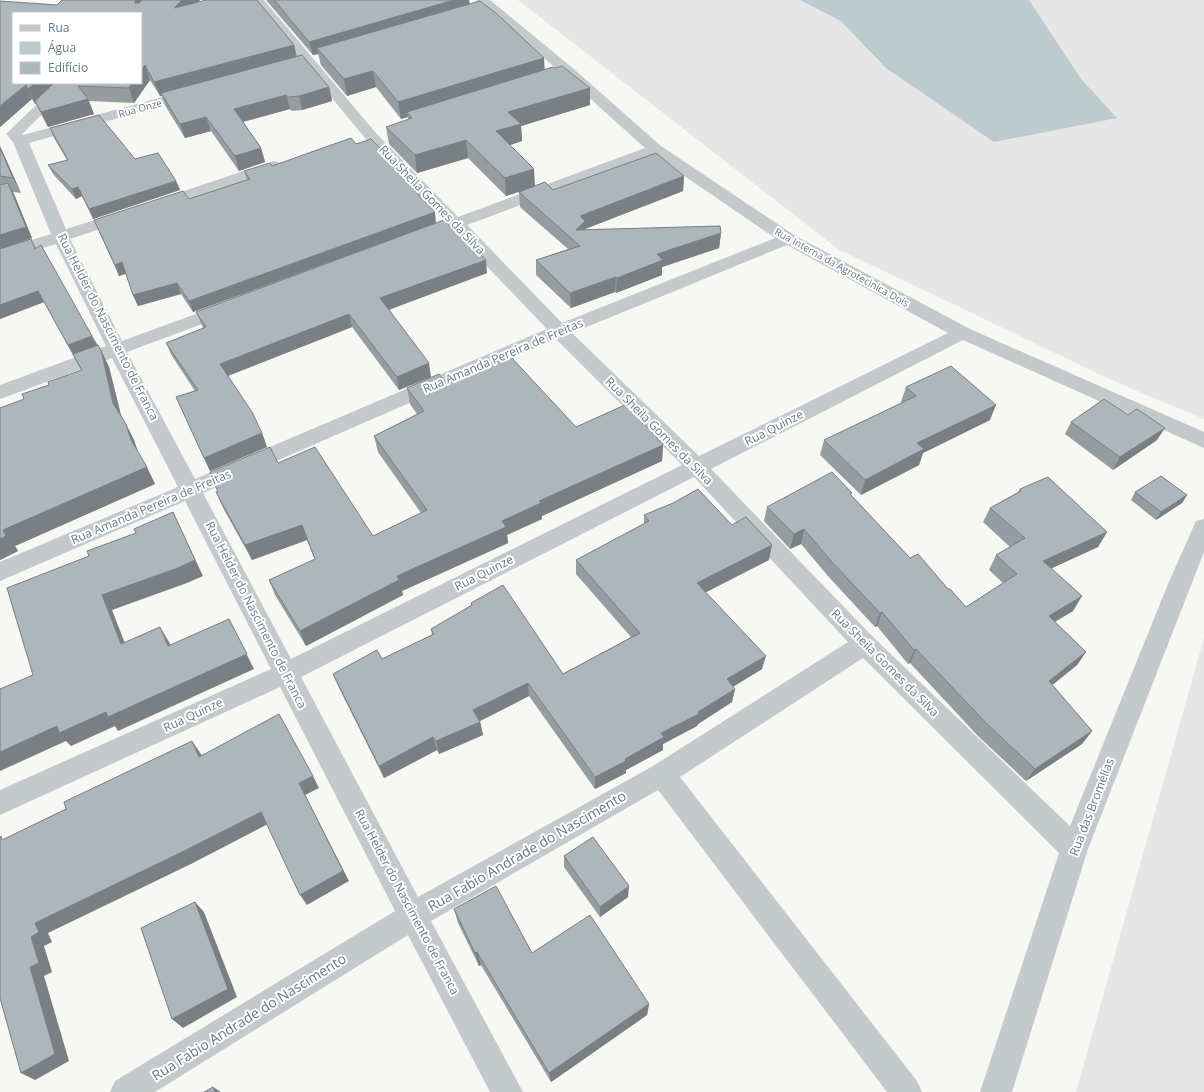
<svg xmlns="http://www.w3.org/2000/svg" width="1204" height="1092" font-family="'Open Sans',sans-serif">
  <rect width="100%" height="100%" fill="#f7f7f4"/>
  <!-- built -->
  <path fill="#e5e6e5" d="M 518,0 L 1204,0 L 1204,419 L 1118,383 L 838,249 Z
    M 1204,638 L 1204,1092 L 1076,1092 Z"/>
  <!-- water -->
  <path fill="#bdcace" d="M 800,0 L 1029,0 L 1081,79 L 1117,118 L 994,142 L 886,68 L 841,21 Z"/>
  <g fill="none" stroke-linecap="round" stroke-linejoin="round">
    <!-- minor -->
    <path fill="#c4c9cc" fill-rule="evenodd" d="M 251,0 L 264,0 L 375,132 L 458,217 L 645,148 L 565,76 L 476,0 L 490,0 L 575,70 L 661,146 L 794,235 L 970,329 L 1204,432 L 1204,448 L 963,340 L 711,469 L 873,637 L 1070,826 L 1168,584 L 1196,521 L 1204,519 L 1204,552 L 1088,849 L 1012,1092 L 980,1092 L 1059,853 L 863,658 L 680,777 L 917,1081 L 922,1092 L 887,1092 L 658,790 L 431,921 L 523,1092 L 490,1092 L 408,935 L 155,1092 L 110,1092 L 115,1081 L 395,911 L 280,687 L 0,815 L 0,790 L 271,669 L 185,501 L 0,581 L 0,562 L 178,487 L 112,358 L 0,399 L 0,385 L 106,346 L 56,244 L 0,261 L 0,250 L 51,234 L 13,142 L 6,134 L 59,83 L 74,83 L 22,134 L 23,135 L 192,89 L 197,90 L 199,93 L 197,96 L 29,143 L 66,229 L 124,211 L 130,213 L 132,216 L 130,219 L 70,239 L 122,341 L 220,305 L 226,303 L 232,305 L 235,309 L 232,313 L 127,352 L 195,479 L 547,329 L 453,231 L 444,233 L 438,232 L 436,228 L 438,224 L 445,222 L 365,138 ZM 654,155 L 775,238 L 562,323 L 467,225 ZM 787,245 L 948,333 L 699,456 L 572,333 ZM 556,339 L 682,465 L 291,659 L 203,493 ZM 694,477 L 848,642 L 653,766 L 418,897 L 301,677 Z
      M 274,161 L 280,163 L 282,166 L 280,169 L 157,210 L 151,208 L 149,205 L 151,202 Z"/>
  </g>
  <!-- wall -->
  <path fill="#959da1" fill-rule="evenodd" d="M 62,0 L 200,0 L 198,2 L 206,0 L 257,0 L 294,45 L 297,56 L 302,55 L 329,87 L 332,101 L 302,110 L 292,111 L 290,109 L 243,122 L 261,148 L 265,162 L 239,171 L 211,131 L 185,138 L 166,107 L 162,96 L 160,96 L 150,80 L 134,103 L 89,101 L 94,114 L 48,127 L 42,116 L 36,103 L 35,104 L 32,99 L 0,127 L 0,1 L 57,5 ZM 13,13 L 141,13 L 141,83 L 13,83 Z
    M 266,0 L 469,0 L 470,4 L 545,70 L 590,105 L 521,126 L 522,141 L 510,145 L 535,186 L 553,190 L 684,176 L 683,191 L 585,229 L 585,230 L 721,233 L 719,248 L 662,267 L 662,275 L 616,293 L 615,292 L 571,308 L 536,275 L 536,260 L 568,249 L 520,207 L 519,192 L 506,196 L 468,158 L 417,173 L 389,144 L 386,127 L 408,120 L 408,117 L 401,119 L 376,87 L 347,96 L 321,65 L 318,54 L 313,55 Z
    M 50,128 L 135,159 L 176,181 L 180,190 L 93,219 L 82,196 L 76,199 L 53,174 L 48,165 L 67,160 L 54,138 Z
    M 356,144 L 399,167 L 400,175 L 436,223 L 487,273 L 388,310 L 431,377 L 399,390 L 352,327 L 228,376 L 262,433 L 267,447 L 210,471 L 176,397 L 195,391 L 172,356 L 166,343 L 203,328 L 196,312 L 405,234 L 193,312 L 181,294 L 138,306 L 133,295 L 126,274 L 119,276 L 94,220 L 189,199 L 247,180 L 244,171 L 272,166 Z
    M 0,146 L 21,193 L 13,192 L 32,238 L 3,248 L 31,239 L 36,248 L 101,350 L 109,367 L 121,416 L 134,440 L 138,452 L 155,484 L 15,546 L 18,551 L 0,560 L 24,399 L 49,385 L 81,370 L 44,302 L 0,319 Z
    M 447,384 L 576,427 L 663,445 L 662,461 L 542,516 L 542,519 L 507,535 L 508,543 L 402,591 L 403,595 L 306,646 L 275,595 L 269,580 L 315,560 L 307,540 L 252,560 L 223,508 L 216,492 L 278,463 L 373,536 L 421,513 L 378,452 L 374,436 L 417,414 L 410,404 L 407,388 Z
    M 906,387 L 990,420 L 923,453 L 919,465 L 861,495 L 820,455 L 824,440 L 902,403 L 901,402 Z
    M 1071,422 L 1157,440 L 1113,470 L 1065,434 Z
    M 1020,489 L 1107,532 L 1098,547 L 1051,568 L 1073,611 L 1055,622 L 1086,652 L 1077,665 L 1052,685 L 1092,731 L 1082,744 L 1026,781 L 978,736 L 910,663 L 908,664 L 877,626 L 875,627 L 827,575 L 801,544 L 790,549 L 764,521 L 767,507 L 851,495 L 910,558 L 948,589 L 966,607 L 1003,583 L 989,570 L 996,555 L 1010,547 L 983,522 L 990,508 L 1018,492 Z
    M 1135,492 L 1187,495 L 1182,503 L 1156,520 L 1131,500 Z
    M 644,515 L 732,525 L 769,560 L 705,592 L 762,669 L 733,687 L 735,689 L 732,702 L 698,724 L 697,726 L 663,744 L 663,750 L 626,770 L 626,773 L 595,789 L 529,696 L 480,721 L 483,735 L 439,754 L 437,750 L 384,778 L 339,688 L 333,674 L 382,659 L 432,635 L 431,629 L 471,606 L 471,603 L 563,674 L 631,637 L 576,574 L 576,560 L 644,524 Z
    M 564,856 L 628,897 L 600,917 L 564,867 Z
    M 454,909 L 532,953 L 649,1004 L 647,1015 L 551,1082 L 481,965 L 479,966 L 458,923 Z"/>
  <!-- shaded-wall -->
  <path fill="#797f83" d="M 125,0 L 142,0 L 136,6 Z
    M 182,0 L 200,0 L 179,22 L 174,8 Z
    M 454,0 L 469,0 L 470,9 L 317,48 L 318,54 L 313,55 L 309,42 Z
    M 294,45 L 297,59 L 161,93 L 162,96 L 160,96 L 154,82 Z
    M 544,58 L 545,75 L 407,112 L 408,117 L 401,119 L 398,102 Z
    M 145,65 L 150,80 L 134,103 L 129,88 L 132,83 L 141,83 L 141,70 Z
    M 373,71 L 376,87 L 347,96 L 344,79 Z
    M 35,83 L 57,83 L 35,104 L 28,89 Z
    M 26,85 L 32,99 L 0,127 L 0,106 Z
    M 329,87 L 332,101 L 302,110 L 299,96 Z
    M 590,88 L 590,105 L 521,126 L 522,141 L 498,149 L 496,131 L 508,112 Z
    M 286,95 L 290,109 L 238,123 L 234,109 Z
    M 88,99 L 94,114 L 48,127 L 41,112 Z
    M 206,117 L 211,131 L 185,138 L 180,124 Z
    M 466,140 L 468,158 L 417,173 L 415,155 Z
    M 0,146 L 21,193 L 13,178 L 0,148 Z
    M 261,148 L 265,162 L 239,171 L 235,156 Z
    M 399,167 L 401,181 L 396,171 L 397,168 Z
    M 534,169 L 535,186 L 506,196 L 505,178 Z
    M 684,176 L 683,191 L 585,229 L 585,236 L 576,230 L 580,216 Z
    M 176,181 L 180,190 L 93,219 L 89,209 Z
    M 8,183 L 14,194 L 32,238 L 0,249 L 0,235 Z
    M 78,187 L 82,196 L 76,199 L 72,189 Z
    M 435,212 L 436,223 L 193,312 L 189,301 Z
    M 721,233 L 719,248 L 662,267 L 662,275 L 616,293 L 617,278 L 657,254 Z
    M 486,260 L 487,273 L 383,312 L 380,298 Z
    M 122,262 L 127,273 L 119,276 L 115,265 Z
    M 616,277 L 615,292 L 571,308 L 570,293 Z
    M 177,283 L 181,294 L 138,306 L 133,295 Z
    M 38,291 L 44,302 L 0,319 L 0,305 Z
    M 349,314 L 352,327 L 225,377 L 220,364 Z
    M 92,336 L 98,347 L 74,356 L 68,345 Z
    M 101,350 L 109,367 L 122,419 L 113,403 Z
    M 429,363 L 431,377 L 399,390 L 397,377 Z
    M 996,405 L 990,420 L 923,453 L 919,465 L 861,495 L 865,480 L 917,443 Z
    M 126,424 L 134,440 L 139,456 L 131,440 Z
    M 1165,428 L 1157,440 L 1113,470 L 1120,457 Z
    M 262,433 L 267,447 L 210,471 L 204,458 Z
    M 663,445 L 662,461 L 542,516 L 542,519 L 507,535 L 508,543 L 402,591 L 403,595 L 306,646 L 300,631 L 397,576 L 539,501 Z
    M 147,467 L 155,484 L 15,546 L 18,551 L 0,560 L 0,539 L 3,530 Z
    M 1187,495 L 1182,503 L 1156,520 L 1161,512 Z
    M 173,512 L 203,576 L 187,583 L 112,610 L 131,659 L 121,644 L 102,595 Z
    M 302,525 L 307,540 L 252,560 L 245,545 Z
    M 804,529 L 801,544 L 790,549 L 794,534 Z
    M 1107,532 L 1098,547 L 1035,576 L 1043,561 Z
    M 772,545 L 769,560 L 695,598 L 697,583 Z
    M 1082,596 L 1073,611 L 1040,630 L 1049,616 Z
    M 882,612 L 877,626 L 875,627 L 880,613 Z
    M 229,619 L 254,669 L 118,731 L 115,726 L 71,746 L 66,741 L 0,771 L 0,752 Z
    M 160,627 L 169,642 L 177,660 L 168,646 Z
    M 916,649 L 910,663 L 908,664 L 914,650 Z
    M 1086,652 L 1077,665 L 1040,695 L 1049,681 Z
    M 766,656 L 762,669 L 724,692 L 727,679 Z
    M 528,683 L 529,696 L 476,723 L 473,710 Z
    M 735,689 L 732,702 L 698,724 L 697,726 L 663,744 L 663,750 L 626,770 L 626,773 L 595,789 L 595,777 L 625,759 L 661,733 L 698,712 Z
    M 480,722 L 483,735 L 439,754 L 436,741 Z
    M 1092,731 L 1082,744 L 1026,781 L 1035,769 Z
    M 433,737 L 437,750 L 384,778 L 379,766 Z
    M 192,741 L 201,754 L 207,769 L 199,757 Z
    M 313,776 L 319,788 L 305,795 L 349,881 L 307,905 L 300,895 L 299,783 Z
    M 261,812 L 268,824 L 191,864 L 48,933 L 52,942 L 44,946 L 52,972 L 44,976 L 69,1061 L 35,1080 L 21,1073 L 31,937 L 35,923 Z
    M 629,886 L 628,897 L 600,917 L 600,907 Z
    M 195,902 L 204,912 L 237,997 L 183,1028 L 172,1019 Z
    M 477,952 L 481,965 L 479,966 L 475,953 Z
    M 649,1004 L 647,1015 L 551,1082 L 549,1073 Z
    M 213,1087 L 221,1092 L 215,1092 Z"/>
  <!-- building -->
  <path fill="#adb6bb" stroke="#797f83" d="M 62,0 L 135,0 L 135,3 L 139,3 L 142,0 L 182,0 L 174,8 L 206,0 L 257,0 L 294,45 L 154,82 L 145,65 L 141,70 L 141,13 L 13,13 L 13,83 L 35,83 L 28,89 L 26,85 L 0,106 L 0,1 L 57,5 Z
    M 274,0 L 454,0 L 309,42 Z
    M 480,1 L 497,14 L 544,58 L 398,102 L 373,71 L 344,79 L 317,48 Z
    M 302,55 L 329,87 L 299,96 L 288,97 L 286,95 L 234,109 L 261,148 L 235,156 L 206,117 L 180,124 L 161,93 Z
    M 562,66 L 590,88 L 508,112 L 521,124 L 496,131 L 534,169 L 505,178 L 466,140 L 415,155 L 386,127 L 412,118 L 407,112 L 553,67 L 555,68 Z
    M 54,83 L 132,83 L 129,88 L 78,86 L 88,99 L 41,112 L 35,101 Z
    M 99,115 L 135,159 L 158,153 L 176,181 L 89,209 L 78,187 L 72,189 L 48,165 L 68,160 L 50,128 Z
    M 351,138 L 356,144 L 371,139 L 399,167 L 397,168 L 399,170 L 396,171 L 435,212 L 189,301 L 177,283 L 133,295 L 122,262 L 115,265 L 94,220 L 183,191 L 189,199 L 250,179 L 244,171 L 270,163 L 272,166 Z
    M 0,148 L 13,178 L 0,176 Z
    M 656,153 L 684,176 L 580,216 L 585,221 L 576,230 L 720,226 L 721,233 L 657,254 L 663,260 L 617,278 L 616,277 L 570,293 L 536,260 L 580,246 L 519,192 L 545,182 L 553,190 Z
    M 8,183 L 26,227 L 0,235 L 0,185 Z
    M 444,220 L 455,232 L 458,230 L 486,260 L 380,298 L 429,363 L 397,377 L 349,314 L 220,364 L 252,412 L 262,433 L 204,458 L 176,397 L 198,390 L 166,343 L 206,327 L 196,312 Z
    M 31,239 L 35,249 L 41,245 L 92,336 L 68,345 L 38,291 L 0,305 L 0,249 Z
    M 98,345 L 101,350 L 113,403 L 126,424 L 131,440 L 147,467 L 3,530 L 6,536 L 0,539 L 0,408 L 24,399 L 22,394 L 49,385 L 48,382 L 82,370 L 73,354 Z
    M 510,356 L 576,427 L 627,404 L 663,445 L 539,501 L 541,503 L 502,521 L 506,527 L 397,576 L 399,580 L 300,631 L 269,580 L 315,559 L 302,525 L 245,545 L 216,492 L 218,492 L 210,472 L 270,447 L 278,463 L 315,447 L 373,536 L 427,510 L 374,436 L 424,411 L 407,388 L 439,374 L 447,384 Z
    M 951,366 L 996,405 L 917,443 L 924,449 L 865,480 L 824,440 L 916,396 L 906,387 Z
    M 1104,399 L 1128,415 L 1137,409 L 1165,428 L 1120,457 L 1071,422 Z
    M 832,472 L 852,493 L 850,494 L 910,558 L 918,554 L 948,589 L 950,589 L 966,607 L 1017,574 L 996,555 L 1025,538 L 990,508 L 1021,491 L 1020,489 L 1048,477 L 1107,532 L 1043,561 L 1082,596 L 1049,616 L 1086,652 L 1049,681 L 1092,731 L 1035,769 L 986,723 L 916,649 L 914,650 L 882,612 L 880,613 L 831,561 L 804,529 L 794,534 L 767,507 Z
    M 1161,476 L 1187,495 L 1161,512 L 1135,492 Z
    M 698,489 L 732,525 L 746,517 L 772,545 L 697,583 L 766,656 L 727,679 L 735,689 L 698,712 L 699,714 L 661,733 L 664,737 L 625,759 L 626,761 L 595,777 L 528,683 L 473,710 L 480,722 L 436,741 L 433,737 L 379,766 L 333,674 L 377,650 L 382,659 L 434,634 L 431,629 L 472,605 L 471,603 L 503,585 L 563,674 L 640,633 L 576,560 L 649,521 L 644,515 L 673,503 Z
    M 173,512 L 195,560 L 178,568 L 102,595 L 121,644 L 160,627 L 168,646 L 229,619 L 247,654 L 108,717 L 106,712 L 59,733 L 57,726 L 0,752 L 0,689 L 33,675 L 7,588 L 89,556 L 87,551 L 136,533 L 134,529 Z
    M 279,714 L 313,776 L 299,783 L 343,871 L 300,895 L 261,812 L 182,852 L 35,923 L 39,932 L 31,937 L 39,963 L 30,967 L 55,1054 L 21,1073 L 0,998 L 0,837 L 1,836 L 2,840 L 66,809 L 64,802 L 192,741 L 199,757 Z
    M 593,837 L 629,886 L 600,907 L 564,856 Z
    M 496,886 L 532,953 L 590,915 L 649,1004 L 549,1073 L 477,952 L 475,953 L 454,909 Z
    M 195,902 L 228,989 L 172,1019 L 141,928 Z
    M 213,1087 L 215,1092 L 204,1092 Z"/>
  <g text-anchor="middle" stroke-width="4" stroke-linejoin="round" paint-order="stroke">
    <!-- far-street labels -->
    <g font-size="10" fill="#647987" stroke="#fff">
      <text transform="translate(140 108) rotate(-15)" y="4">Rua Onze</text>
      <text transform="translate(842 267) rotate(29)" y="4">Rua Interna da Agrotecinica Dois</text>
    </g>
    <!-- street labels -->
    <g font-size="12" fill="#647987" stroke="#fff">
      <text transform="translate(432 200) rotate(46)" y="4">Rua Sheila Gomes da Silva</text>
      <text transform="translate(108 327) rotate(63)" y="4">Rua Helder do Nascimento de Franca</text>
      <text transform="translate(503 356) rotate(-23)" y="4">Rua Amanda Pereira de Freitas</text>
      <text transform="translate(774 428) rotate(-27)" y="4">Rua Quinze</text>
      <text transform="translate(659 431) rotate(45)" y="4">Rua Sheila Gomes da Silva</text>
      <text transform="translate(151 507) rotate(-23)" y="4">Rua Amanda Pereira de Freitas</text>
      <text transform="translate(484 573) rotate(-27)" y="4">Rua Quinze</text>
      <text transform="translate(256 615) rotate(63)" y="4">Rua Helder do Nascimento de Franca</text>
      <text transform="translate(885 663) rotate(45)" y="4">Rua Sheila Gomes da Silva</text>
      <text transform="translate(193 715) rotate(-25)" y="4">Rua Quinze</text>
      <text transform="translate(1092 807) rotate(-69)" y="4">Rua das Bromélias</text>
      <text transform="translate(407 902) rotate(62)" y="4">Rua Helder do Nascimento de Franca</text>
    </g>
    <!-- near-street labels -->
    <g font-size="14" fill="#647987" stroke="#fff">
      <text transform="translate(527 851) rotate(-30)" y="5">Rua Fabio Andrade do Nascimento</text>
      <text transform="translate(249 1017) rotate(-32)" y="5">Rua Fabio Andrade do Nascimento</text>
    </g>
  </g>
  <!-- legend -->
  <rect x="12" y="12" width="130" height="72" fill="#ffffff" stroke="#c1c9cf"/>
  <rect x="20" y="25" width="20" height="6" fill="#c4c9cc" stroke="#c1c9cf"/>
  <text x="48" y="32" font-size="12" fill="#647987">Rua</text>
  <rect x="20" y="42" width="20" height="12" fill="#bdcace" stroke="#c1c9cf"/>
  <text x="48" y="52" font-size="12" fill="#647987">Água</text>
  <rect x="20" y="62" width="20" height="12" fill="#adb6bb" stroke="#c1c9cf"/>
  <text x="48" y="72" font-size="12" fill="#647987">Edifício</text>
</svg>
